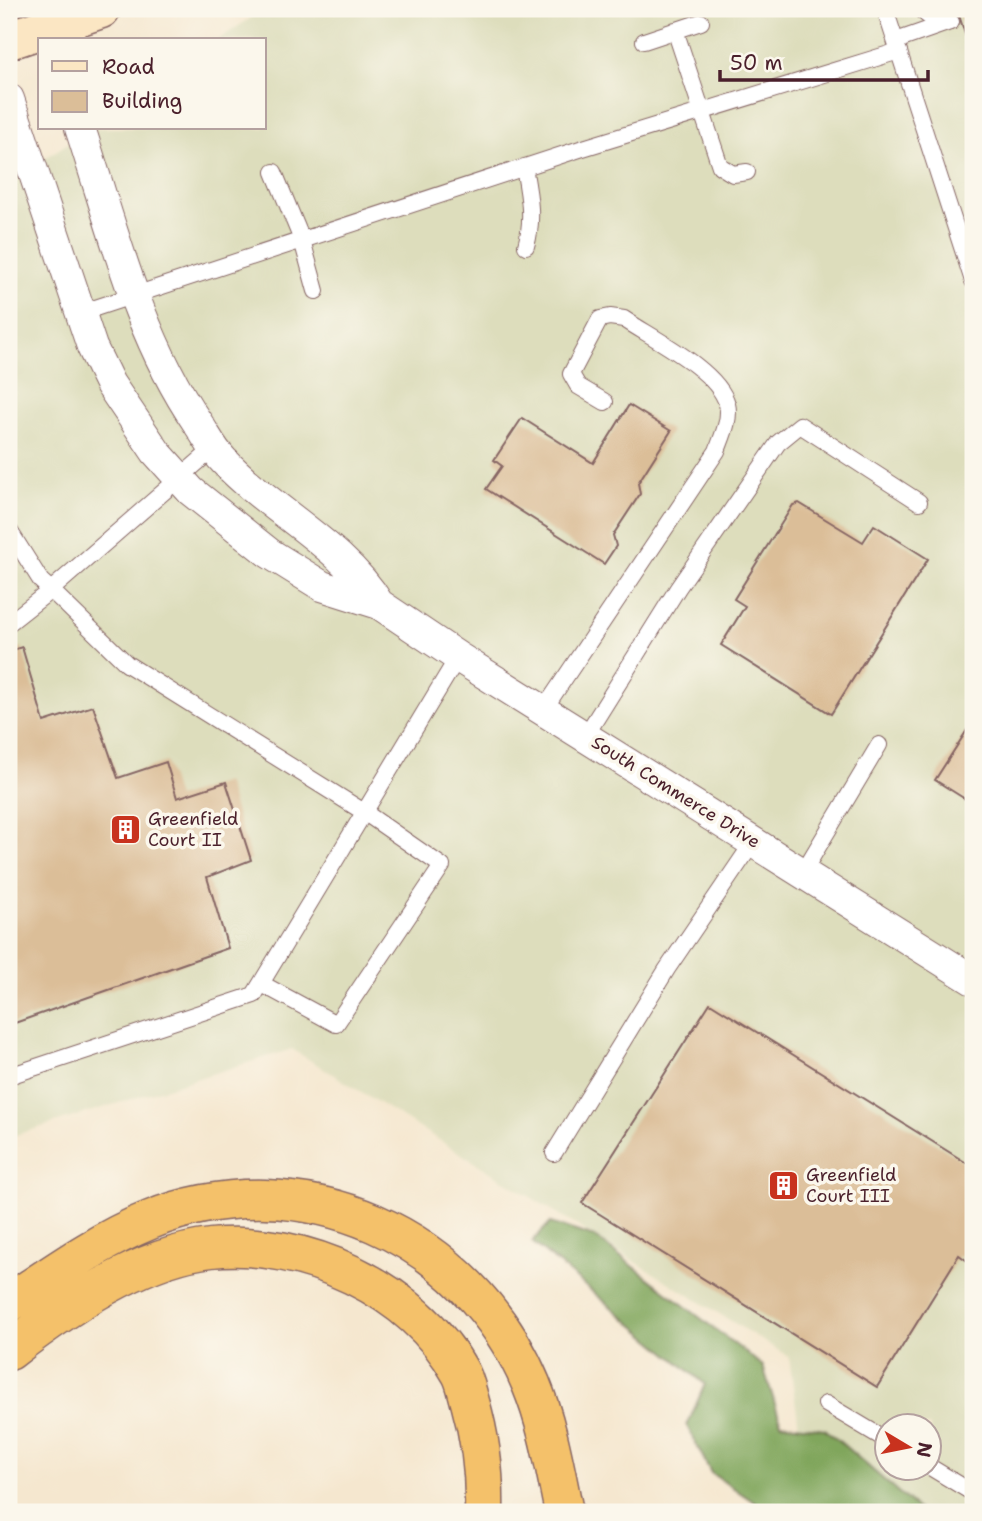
<svg xmlns="http://www.w3.org/2000/svg" width="982" height="1521" font-family="'Shantell Sans',sans-serif">
  <rect width="100%" height="100%" fill="#fbf7ec"/>
  <filter id="ink" filterUnits="userSpaceOnUse"><feTurbulence type="fractalNoise" baseFrequency=".0143" numOctaves="2"/><feDisplacementMap in="SourceGraphic" scale="14" xChannelSelector="R" yChannelSelector="G"/><feConvolveMatrix kernelMatrix="1 2 1 2 8 2 1 2 1" color-interpolation-filters="sRGB"/></filter>
  <filter id="wash" filterUnits="userSpaceOnUse"><feTurbulence type="fractalNoise" baseFrequency=".00686" numOctaves="4" result="noise"/><feDisplacementMap in="SourceGraphic" scale="28" xChannelSelector="R" yChannelSelector="G"/><feGaussianBlur stdDeviation="1.57" result="paint"/><feColorMatrix in="noise" values="0 0 0 0 0 0 0 0 0 0 0 0 0 0 0 0 0 1.4 0 .05"/><feComposite in="paint" operator="in"/></filter>
  <g filter="url(#wash)">
    <rect width="100%" height="100%" fill="#f5e7cf"/>
    <!-- built -->
    <path fill="#ddddbc" fill-rule="evenodd" d="M 264,9 L 973,9 L 973,1512 L 811,1512 L 789,1357 L 292,1049 L 9,1137 L 9,183 L 90,128 L 264,128 L 264,40 L 218,40 ZM 888,1426 L 930,1426 L 930,1468 L 888,1468 Z"/>
    <!-- forest -->
    <path fill="#80a65c" stroke="#656244" stroke-width="2" d="M 550,1223 L 595,1237 L 763,1366 L 781,1423 L 825,1429 L 921,1512 L 769,1512 L 711,1473 L 687,1426 L 705,1384 L 532,1242 Z"/>
    <g id="blocks">
      <!-- building -->
      <path fill="#dbbe98" d="M 957,9 L 973,9 L 973,59 Z
        M 629,405 L 671,431 L 638,483 L 640,494 L 613,535 L 616,546 L 604,564 L 486,489 L 502,466 L 494,460 L 522,418 L 593,463 Z
        M 799,503 L 863,542 L 874,525 L 928,559 L 831,714 L 721,645 L 745,606 L 734,599 L 793,505 Z
        M 22,647 L 44,722 L 93,706 L 118,778 L 166,762 L 177,798 L 226,782 L 251,860 L 207,877 L 228,948 L 9,1025 L 9,651 Z
        M 973,721 L 973,804 L 935,780 Z
        M 710,1003 L 973,1167 L 973,1265 L 959,1255 L 877,1387 L 582,1203 Z"/>
    </g>
  </g>
  <g filter="url(#ink)">
    <use href="#blocks" fill-opacity="0" stroke="#866564" stroke-width="2"/>
    <g fill="none" stroke-linecap="round" stroke-linejoin="round">
      <defs>
        <path id="service" d="M 885,9 L 973,281
          M 920,9 L 927,15 L 951,22
          M 675,30 L 720,166 L 733,174 L 747,172
          M 644,41 L 701,22
          M 896,41 L 950,22
          M 524,167 C 529,195 534,218 526,246
          M 274,172 L 302,240 L 316,291
          M 80,313 L 583,148 L 899,51
          M 9,530 L 41,581 L 51,590 L 214,448
          M 9,623 L 51,590 L 127,664 L 364,812 L 442,866 L 336,1024 L 262,984
          M 544,709 L 717,451 C 722,437 731,419 727,404 C 718,370 652,338 624,319 L 610,317 L 600,319 L 571,374 L 578,386 L 605,402
          M 586,735 L 678,588 L 778,443 L 800,425 L 919,502
          M 803,872 L 879,745
          M 9,1076 L 254,995 L 458,657
          M 554,1153 L 667,969 L 754,841
          M 826,1404 L 888,1441
          M 930,1467 L 973,1493"/>
        <path id="minor" d="M 9,99 L 92,347 L 110,384 L 156,452 L 191,491 L 269,553 L 322,586 L 379,604 L 458,657 L 973,980
          M 80,128 C 113,228 137,334 197,422 C 206,435 213,450 224,461 C 271,511 344,546 379,604"/>
        <path id="secondary" d="M 9,40 L 101,9"/>
        <path id="motorway" d="M 9,1303 C 54,1273 100,1240 150,1220 C 302,1159 469,1235 531,1384 C 548,1425 555,1469 564,1512
          M 9,1351 C 64,1308 140,1256 211,1248 C 303,1238 415,1289 460,1372 C 465,1380 467,1392 470,1402 C 481,1440 485,1473 484,1512"/>
      </defs>
      <!-- service casing -->
      <use href="#service" stroke="#866564" stroke-width="18"/>
      <!-- minor casing -->
      <use href="#minor" stroke="#866564" stroke-width="32"/>
      <!-- secondary casing -->
      <use href="#secondary" stroke="#866564" stroke-width="41"/>
      <!-- motorway casing -->
      <use href="#motorway" stroke="#866564" stroke-width="41"/>
      <!-- service -->
      <use href="#service" stroke="#fff" stroke-width="16"/>
      <!-- minor -->
      <use href="#minor" stroke="#fff" stroke-width="30"/>
      <!-- secondary -->
      <use href="#secondary" stroke="#fbe6c3" stroke-width="38"/>
      <!-- motorway -->
      <use href="#motorway" stroke="#f4c16a" stroke-width="38"/>
    </g>
  </g>
  <!-- icons -->
  <defs>
    <symbol id="building-square" viewBox="-11 -11 22 22"><rect x="-9" y="-9" width="18" height="18" rx="4" fill="#c8321e" stroke="#fbf7ec"/><path d="M-4-6H4V6H1V3H-1V6H-4ZM-2.5-4.3h1.7v1.8h-1.7ZM.8-4.3h1.7v1.8H.8ZM-2.5-1h1.7V.8h-1.7ZM.8-1h1.7V.8H.8Z" fill="#fff"/></symbol>
  </defs>
  <g fill-rule="evenodd">
    <use href="#building-square" x="108" y="812" width="35" height="35"/>
    <use href="#building-square" x="766" y="1168" width="35" height="35"/>
  </g>
  <g text-anchor="middle" stroke-width="7" stroke-linejoin="round" paint-order="stroke">
    <!-- street labels -->
    <g font-size="18" fill="#4a1f2b" stroke="#fbf7ec">
      <text transform="translate(676 792) rotate(32)" y="6">South Commerce Drive</text>
    </g>
    <!-- poi labels -->
    <g font-size="18" fill="#4a1f2b" stroke="#fbf7ec" text-anchor="start">
      <text x="148" y="825">Greenfield<tspan x="148" dy="21">Court II</tspan></text>
      <text x="806" y="1181">Greenfield<tspan x="806" dy="21">Court III</tspan></text>
    </g>
  </g>
  <!-- margin -->
  <rect width="982" height="1521" fill="none" stroke="#fbf7ec" stroke-width="35"/>
  <!-- legend -->
  <rect x="38" y="38" width="228" height="91" fill="#fbf7ec" stroke="#b4a19f" stroke-width="2"/>
  <rect x="52" y="61" width="35" height="10" fill="#fbe6c3" stroke="#b4a19f" stroke-width="2"/>
  <text x="102" y="74" font-size="21" fill="#4a1f2b">Road</text>
  <rect x="52" y="91" width="35" height="21" fill="#dbbe98" stroke="#b4a19f" stroke-width="2"/>
  <text x="102" y="108" font-size="21" fill="#4a1f2b">Building</text>
  <!-- north arrow -->
  <g transform="translate(908 1447) rotate(100)"><circle r="33" fill="#fbf7ec" stroke="#b4a19f" stroke-width="2"/>
  <path d="M0-5L12 26L0 18L-12 26Z" fill="#c8321e"/>
  <text y="-10" font-size="19" font-weight="bold" text-anchor="middle" fill="#4a1f2b">N</text>
  </g>
  <!-- scale -->
  <path d="M720 70v10h208v-10" fill="none" stroke="#4a1f2b" stroke-width="3.5"/>
  <text x="730" y="70" font-size="21" fill="#4a1f2b" stroke="#fbf7ec" stroke-width="5" paint-order="stroke">50 m</text>
</svg>
